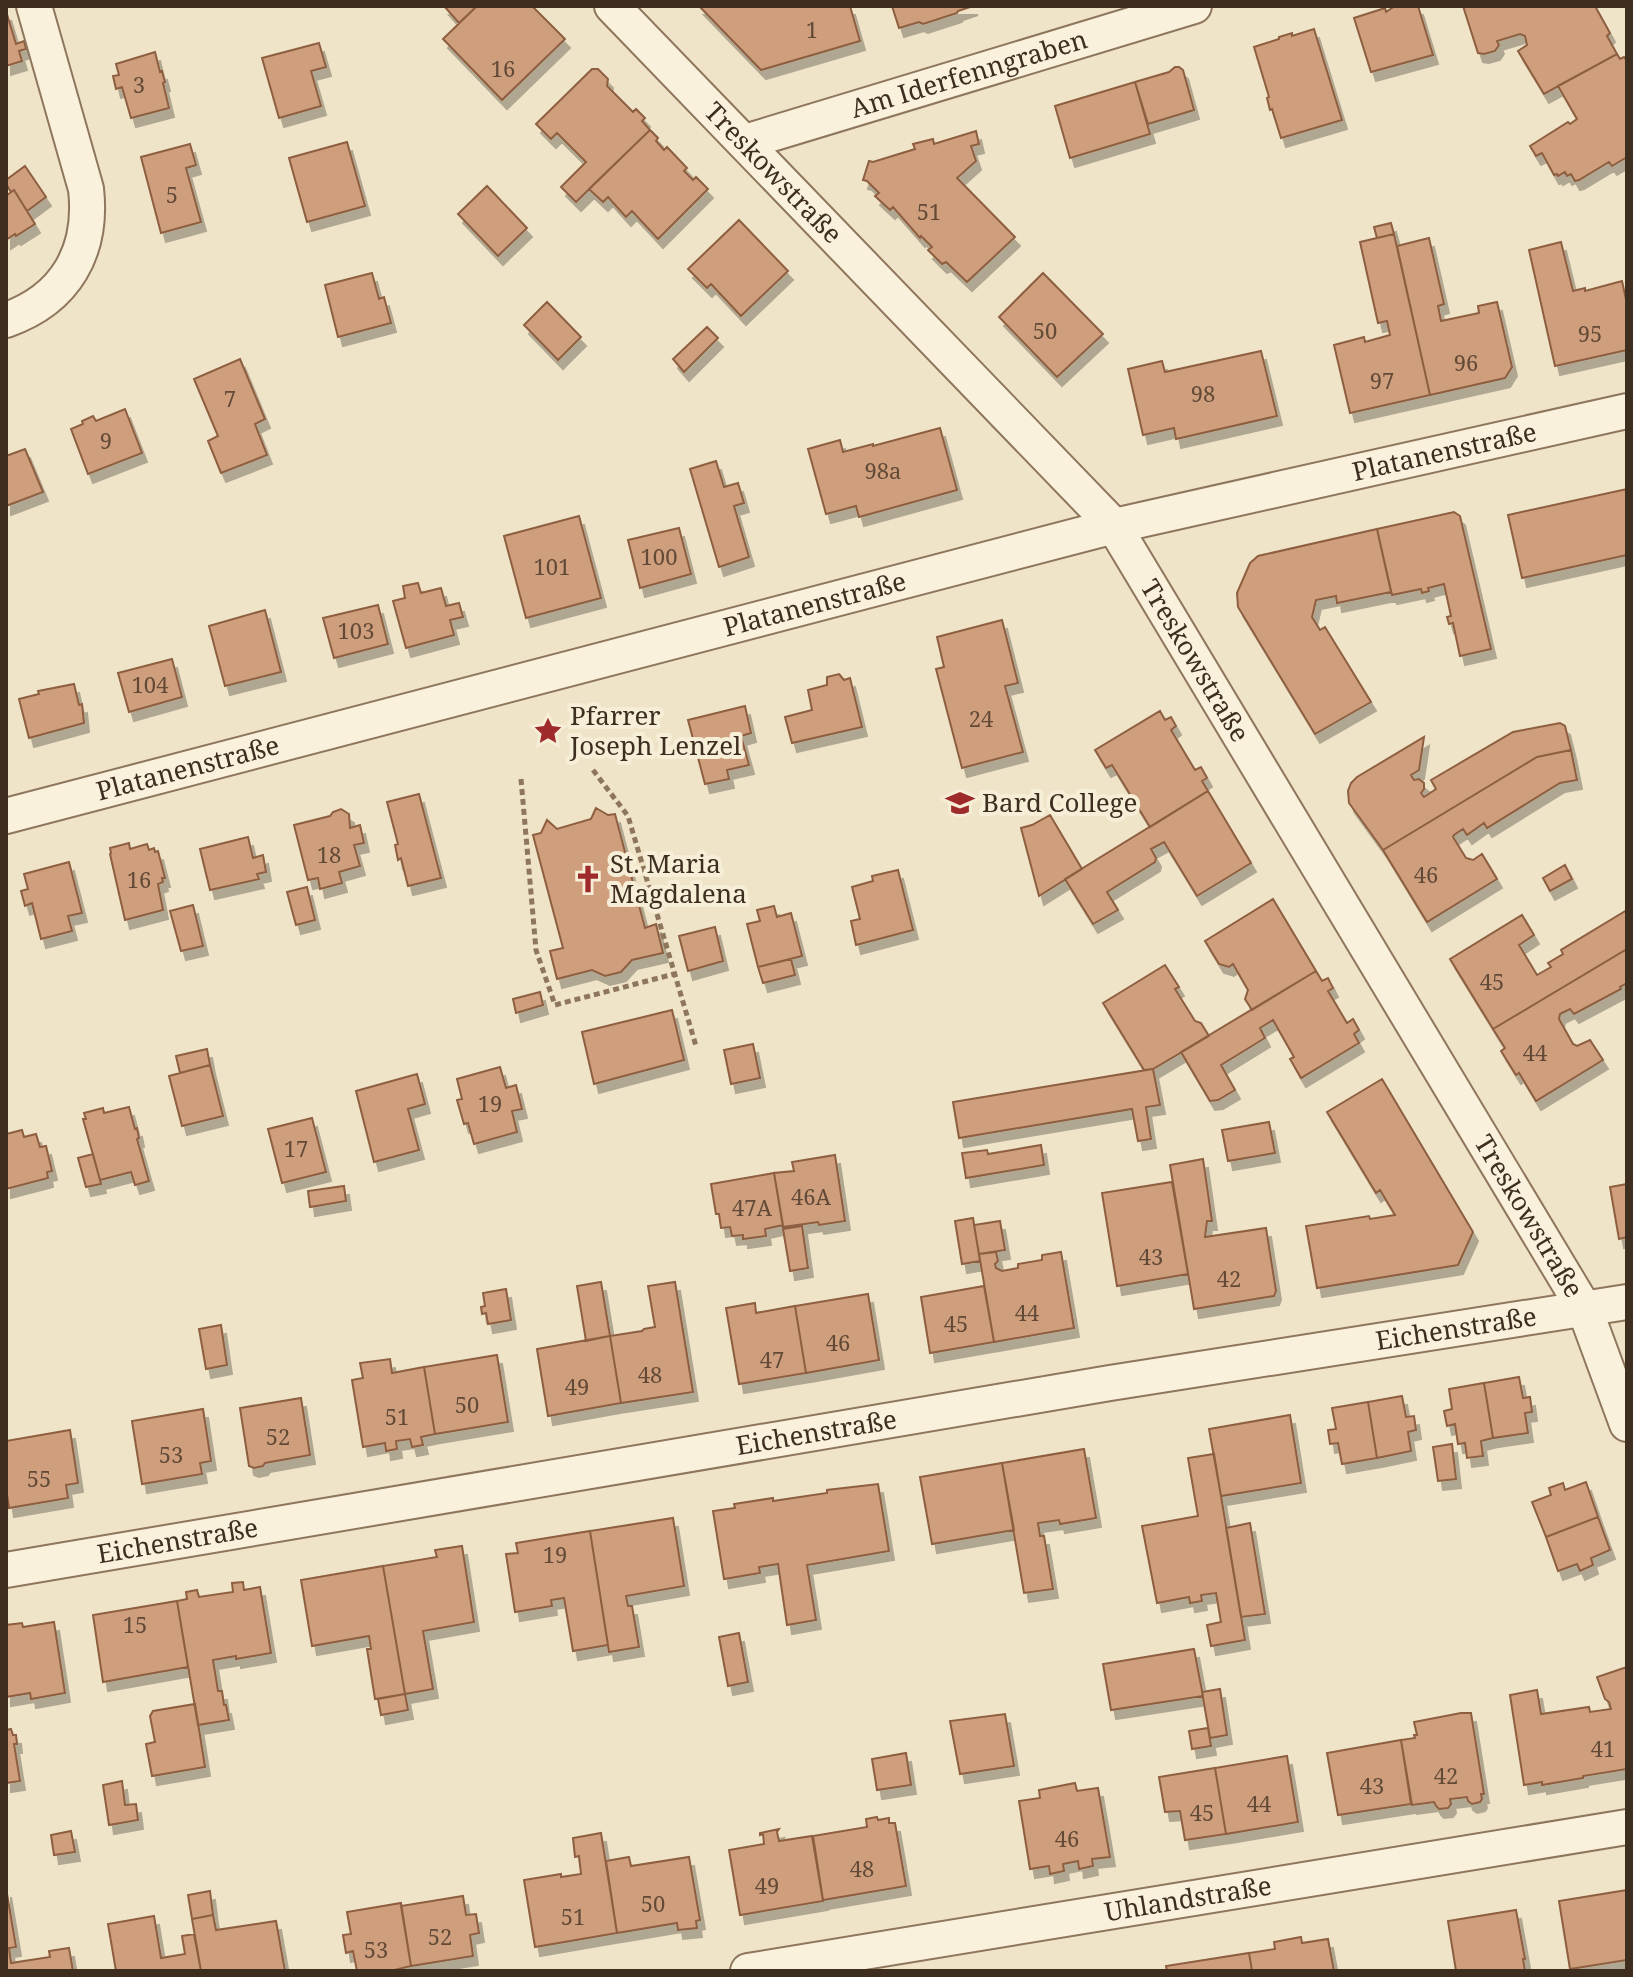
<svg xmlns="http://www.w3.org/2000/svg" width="1633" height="1977" font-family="'Noto Serif',serif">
  <defs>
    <filter id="shadow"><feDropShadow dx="5" dy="9" stdDeviation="0" flood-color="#0004"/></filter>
  </defs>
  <rect width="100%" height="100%" fill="#f0e4c8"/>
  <!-- building -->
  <path fill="#cf9f7d" stroke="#8d5f41" stroke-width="2" filter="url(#shadow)" d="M 444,6 L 477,6 L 459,23 Z
    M 477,6 L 532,6 L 565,39 L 502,100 L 443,39 Z
    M 699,6 L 850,6 L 860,41 L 761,70 Z
    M 892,6 L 973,6 L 958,11 L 957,13 L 923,24 L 919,22 L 899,28 Z
    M 1395,6 L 1418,6 L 1433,55 L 1371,72 L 1354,18 L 1385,8 L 1386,12 Z
    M 1463,6 L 1595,6 L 1610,33 L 1607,36 L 1617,54 L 1544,94 L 1518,51 L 1527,45 L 1525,36 L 1520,34 L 1497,41 L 1499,45 L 1495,51 L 1484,54 L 1478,53 Z
    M 6,11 L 16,44 L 24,41 L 26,49 L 19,51 L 22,61 L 6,66 Z
    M 1314,29 L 1342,120 L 1281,138 L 1272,109 L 1270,110 L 1267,98 L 1269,97 L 1254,47 L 1279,39 L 1279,37 L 1292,33 L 1292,36 Z
    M 319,43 L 326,67 L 311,71 L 321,106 L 279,118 L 262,58 Z
    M 155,52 L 160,72 L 162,71 L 165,82 L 163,83 L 169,108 L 131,118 L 122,87 L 116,89 L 113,76 L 119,75 L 116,64 Z
    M 1617,54 L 1620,59 L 1624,57 L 1627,61 L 1627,157 L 1612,166 L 1609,162 L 1579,180 L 1575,181 L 1571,174 L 1567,176 L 1565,172 L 1558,176 L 1557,174 L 1554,175 L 1542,153 L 1536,156 L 1530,146 L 1568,122 L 1570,124 L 1577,119 L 1558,86 Z
    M 1175,67 L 1179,67 L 1183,70 L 1194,110 L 1148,124 L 1135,82 L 1169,72 Z
    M 592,69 L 598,69 L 608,79 L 607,86 L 633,112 L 636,109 L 645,118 L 642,121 L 650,130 L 576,202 L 561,187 L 586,162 L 557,133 L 551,139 L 536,124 Z
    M 1135,82 L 1150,134 L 1070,158 L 1055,106 Z
    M 650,130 L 658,138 L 656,141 L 664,150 L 667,147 L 687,168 L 684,171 L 693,180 L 696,177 L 708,189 L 658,239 L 632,211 L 626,217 L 608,197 L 603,202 L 589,189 Z
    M 976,131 L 979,144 L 971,146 L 976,161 L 957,178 L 1015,237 L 967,282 L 946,262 L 942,264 L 928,250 L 932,247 L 921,236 L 920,238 L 893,207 L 890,210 L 875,196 L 879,193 L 867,181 L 863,180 L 869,161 L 873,162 L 915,149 L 913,144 L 933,139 L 934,144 Z
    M 347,142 L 365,206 L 307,222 L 289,158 Z
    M 190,144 L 196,165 L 186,168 L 201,222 L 161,233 L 141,157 Z
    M 25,166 L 46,197 L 27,211 L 14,190 L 11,192 L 6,184 L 6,180 Z
    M 487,186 L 527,228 L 498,256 L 458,214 Z
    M 14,190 L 35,224 L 16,236 L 15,234 L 6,240 L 6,196 Z
    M 739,220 L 788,271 L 741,316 L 711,284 L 707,288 L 688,269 Z
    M 1391,223 L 1394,234 L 1377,238 L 1374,227 Z
    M 1394,234 L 1430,395 L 1350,413 L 1334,345 L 1364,337 L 1365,342 L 1390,335 L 1387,321 L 1378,323 L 1360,242 Z
    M 1429,238 L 1444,304 L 1438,306 L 1441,321 L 1479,313 L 1478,306 L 1497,302 L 1512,367 L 1505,378 L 1430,395 L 1397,246 Z
    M 1561,242 L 1573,291 L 1585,288 L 1585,291 L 1622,281 L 1627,304 L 1627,350 L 1555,366 L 1529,250 Z
    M 372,273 L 379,299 L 384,297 L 391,323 L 338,337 L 325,285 Z
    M 1043,273 L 1103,334 L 1057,377 L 999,317 Z
    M 547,302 L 581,337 L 558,360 L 524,325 Z
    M 707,327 L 718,338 L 684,372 L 673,359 Z
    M 1261,351 L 1277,416 L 1176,439 L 1174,428 L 1143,435 L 1128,369 L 1162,361 L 1165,372 Z
    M 240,359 L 265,419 L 255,424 L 267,455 L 221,473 L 208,441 L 218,436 L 194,379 Z
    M 125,409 L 142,453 L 88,474 L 71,429 L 83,424 L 82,421 L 93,416 L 96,421 Z
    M 940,428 L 957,490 L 859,517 L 856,506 L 826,514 L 808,449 L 840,440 L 843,452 L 873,444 L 873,446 Z
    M 25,449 L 43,492 L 6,506 L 6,456 Z
    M 716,461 L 724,487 L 738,483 L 744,503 L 734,506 L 749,557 L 719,567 L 690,469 Z
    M 1627,489 L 1627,555 L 1522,578 L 1508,515 Z
    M 1454,512 L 1460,516 L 1491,649 L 1460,656 L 1453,623 L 1449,624 L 1447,617 L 1451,616 L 1444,584 L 1428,588 L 1429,591 L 1422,593 L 1421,589 L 1392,595 L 1377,529 Z
    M 579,516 L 601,598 L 526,618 L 504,536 Z
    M 679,528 L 691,574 L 640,588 L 628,540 Z
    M 1377,529 L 1391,592 L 1337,603 L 1336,596 L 1316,600 L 1312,617 L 1320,630 L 1325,627 L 1371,702 L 1315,734 L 1238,607 L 1237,593 L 1250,563 L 1258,556 Z
    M 418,583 L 421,593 L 441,588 L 446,606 L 459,603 L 463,617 L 450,620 L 454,635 L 406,648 L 393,601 L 405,598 L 403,586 Z
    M 378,605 L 388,644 L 334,658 L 323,618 Z
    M 265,610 L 281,672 L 225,686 L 209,626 Z
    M 1002,620 L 1018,683 L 1005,686 L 1023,752 L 962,768 L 936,669 L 944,667 L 937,637 Z
    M 172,659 L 182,697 L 129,712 L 118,673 Z
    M 839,674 L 844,680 L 850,678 L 862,727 L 792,743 L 785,717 L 812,710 L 808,690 L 827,685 L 827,677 Z
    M 74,684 L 79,705 L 82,704 L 84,723 L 29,738 L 19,699 L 39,694 L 38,691 Z
    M 745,706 L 751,733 L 741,736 L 749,765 L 727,770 L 729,779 L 705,784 L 688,720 Z
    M 1160,711 L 1165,720 L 1171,717 L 1176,726 L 1171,730 L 1195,770 L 1201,767 L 1207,778 L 1202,781 L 1208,791 L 1150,827 L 1112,765 L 1106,768 L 1095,750 Z
    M 1560,723 L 1565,726 L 1571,750 L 1537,757 L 1383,850 L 1349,803 L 1348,791 L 1351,783 L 1357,777 L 1424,737 L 1419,770 L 1411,775 L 1414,780 L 1419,779 L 1424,783 L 1424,789 L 1421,793 L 1424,797 L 1436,789 L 1431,780 L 1513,732 Z
    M 1571,750 L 1577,780 L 1560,783 L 1487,828 L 1484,823 L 1467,835 L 1463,829 L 1454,835 L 1453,837 L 1466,858 L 1473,860 L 1482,854 L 1497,879 L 1427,922 L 1383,850 L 1537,757 Z
    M 1208,791 L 1251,863 L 1197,896 L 1164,842 L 1151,849 L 1156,858 L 1155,862 L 1107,892 L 1118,910 L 1093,924 L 1065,879 Z
    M 419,794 L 441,878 L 408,886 L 401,858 L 398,860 L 395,845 L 398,844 L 387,802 Z
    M 596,808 L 608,815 L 615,814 L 645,928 L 656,924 L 663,953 L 632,960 L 621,972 L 605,976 L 592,970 L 557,979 L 550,951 L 563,948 L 533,835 L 541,833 L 547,820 L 557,829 L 591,819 Z
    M 341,809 L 349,814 L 350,828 L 360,825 L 364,843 L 354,845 L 360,866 L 339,872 L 342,883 L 320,889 L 318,878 L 308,880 L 294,825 L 330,816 L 333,812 Z
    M 1050,815 L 1082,869 L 1039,896 L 1021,828 L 1032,825 Z
    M 248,837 L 253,858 L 263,855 L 266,872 L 257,874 L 259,879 L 210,890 L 200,849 Z
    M 129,843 L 130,849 L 147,844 L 149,850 L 154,848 L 155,852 L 158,851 L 165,878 L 162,878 L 163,882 L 158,884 L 163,910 L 125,920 L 110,854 L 111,853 L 110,848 Z
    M 69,862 L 82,913 L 68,916 L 72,931 L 41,939 L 32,903 L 25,906 L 21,891 L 28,889 L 24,874 Z
    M 1565,865 L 1572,879 L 1550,891 L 1543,878 Z
    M 898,870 L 913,930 L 856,945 L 851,921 L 860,919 L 852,887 L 873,881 L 872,876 Z
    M 307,887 L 315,920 L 296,925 L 287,892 Z
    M 1273,899 L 1316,971 L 1252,1010 L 1245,999 L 1248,990 L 1233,964 L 1229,967 L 1219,964 L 1205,941 Z
    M 193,905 L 203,946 L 181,951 L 170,911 Z
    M 774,906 L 777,917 L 791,913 L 802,956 L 758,967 L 747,924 L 760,921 L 757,910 Z
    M 1627,910 L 1627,949 L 1493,1029 L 1450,959 L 1522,915 L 1534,935 L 1519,945 L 1537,975 L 1551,967 L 1548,963 L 1563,954 L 1561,950 Z
    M 715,927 L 723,961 L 688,971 L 679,936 Z
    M 1627,949 L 1627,983 L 1620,987 L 1621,989 L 1574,1014 L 1570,1009 L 1560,1014 L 1559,1019 L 1573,1044 L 1577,1046 L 1590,1040 L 1603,1060 L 1536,1101 L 1519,1073 L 1516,1075 L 1501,1051 L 1505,1048 L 1493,1029 Z
    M 791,959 L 795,975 L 763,983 L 758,967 Z
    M 1165,965 L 1179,987 L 1175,989 L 1195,1021 L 1201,1023 L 1209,1036 L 1153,1069 L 1144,1070 L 1103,1003 Z
    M 1316,971 L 1322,981 L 1328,978 L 1333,988 L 1328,991 L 1347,1023 L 1353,1019 L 1359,1030 L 1354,1034 L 1359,1043 L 1301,1078 L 1290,1059 L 1294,1057 L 1273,1020 L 1260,1028 L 1265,1038 L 1221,1065 L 1235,1090 L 1218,1100 L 1210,1101 L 1181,1052 Z
    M 540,992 L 543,1005 L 516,1013 L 513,999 Z
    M 672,1010 L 684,1060 L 594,1084 L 582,1032 Z
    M 753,1044 L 760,1078 L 731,1084 L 724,1050 Z
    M 207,1049 L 210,1065 L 180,1073 L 176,1056 Z
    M 210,1065 L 223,1116 L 182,1126 L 169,1076 Z
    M 500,1067 L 506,1088 L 516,1085 L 522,1109 L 512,1111 L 517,1132 L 474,1144 L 468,1123 L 464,1124 L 457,1100 L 462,1099 L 457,1079 Z
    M 1153,1069 L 1160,1105 L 1146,1107 L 1151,1139 L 1138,1141 L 1132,1109 L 959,1138 L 953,1102 Z
    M 417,1074 L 425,1104 L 408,1109 L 419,1150 L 374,1162 L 356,1091 Z
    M 1382,1079 L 1473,1232 L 1458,1265 L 1317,1288 L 1306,1226 L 1369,1216 L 1370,1219 L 1395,1215 L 1380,1190 L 1376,1193 L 1327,1112 Z
    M 129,1107 L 135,1129 L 137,1128 L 139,1138 L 137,1139 L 149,1181 L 135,1185 L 131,1172 L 100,1180 L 83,1119 L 86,1119 L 84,1113 L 103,1108 L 104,1113 Z
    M 312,1118 L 326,1172 L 282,1183 L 268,1129 Z
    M 1269,1122 L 1275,1153 L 1228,1161 L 1222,1130 Z
    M 22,1130 L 24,1137 L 36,1134 L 40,1147 L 46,1146 L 52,1171 L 47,1172 L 48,1178 L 6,1189 L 6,1134 Z
    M 1041,1145 L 1044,1165 L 966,1178 L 962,1153 L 987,1150 L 988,1154 Z
    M 93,1154 L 101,1184 L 86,1187 L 78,1158 Z
    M 835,1155 L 845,1221 L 819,1225 L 818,1222 L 783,1227 L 774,1173 L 794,1171 L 792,1162 Z
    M 1203,1159 L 1212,1221 L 1207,1221 L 1205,1237 L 1266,1228 L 1276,1291 L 1274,1296 L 1194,1309 L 1170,1165 Z
    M 774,1173 L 783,1225 L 765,1229 L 766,1236 L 743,1239 L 743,1235 L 732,1236 L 730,1227 L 721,1228 L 719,1214 L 716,1214 L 711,1184 Z
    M 1172,1182 L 1188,1274 L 1117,1286 L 1102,1193 Z
    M 1627,1184 L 1627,1237 L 1619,1239 L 1610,1187 Z
    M 344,1186 L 346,1201 L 310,1207 L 308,1191 Z
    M 973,1218 L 980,1261 L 962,1264 L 955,1221 Z
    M 1000,1221 L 1005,1250 L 979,1254 L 974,1225 Z
    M 802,1226 L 808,1268 L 790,1271 L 783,1229 Z
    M 996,1252 L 998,1261 L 995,1264 L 996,1268 L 1002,1271 L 1018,1268 L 1018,1264 L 1042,1260 L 1042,1255 L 1061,1252 L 1074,1328 L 994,1342 L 979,1254 Z
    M 601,1282 L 610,1336 L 586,1341 L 577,1286 Z
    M 675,1282 L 693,1392 L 621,1403 L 610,1336 L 642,1331 L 644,1329 L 655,1327 L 648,1286 Z
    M 984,1286 L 994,1342 L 930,1353 L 921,1297 Z
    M 506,1289 L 511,1320 L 488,1324 L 486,1313 L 482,1314 L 481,1307 L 485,1306 L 483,1293 Z
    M 868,1294 L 879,1360 L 806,1373 L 795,1306 Z
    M 755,1303 L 756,1313 L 795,1306 L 806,1373 L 739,1384 L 726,1308 Z
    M 221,1325 L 227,1365 L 206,1369 L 199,1329 Z
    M 610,1336 L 621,1403 L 548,1416 L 537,1349 Z
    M 497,1355 L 508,1422 L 435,1434 L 424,1367 Z
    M 390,1359 L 392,1373 L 424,1367 L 435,1434 L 421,1437 L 423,1445 L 412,1447 L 410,1439 L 396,1441 L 397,1449 L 386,1451 L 385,1443 L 363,1447 L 352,1380 L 363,1378 L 360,1363 Z
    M 1519,1377 L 1523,1398 L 1530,1397 L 1532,1412 L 1525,1413 L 1528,1433 L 1493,1438 L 1484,1383 Z
    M 1484,1383 L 1493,1438 L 1481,1441 L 1483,1456 L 1467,1458 L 1465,1443 L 1458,1444 L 1455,1424 L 1447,1426 L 1444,1411 L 1452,1409 L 1449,1389 Z
    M 1402,1396 L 1406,1417 L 1414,1416 L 1416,1430 L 1408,1432 L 1411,1451 L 1377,1458 L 1368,1402 Z
    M 301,1398 L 310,1455 L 265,1463 L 263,1466 L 254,1468 L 249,1466 L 240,1408 Z
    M 1368,1402 L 1377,1458 L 1342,1464 L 1338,1443 L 1330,1444 L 1328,1430 L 1336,1429 L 1332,1408 Z
    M 203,1409 L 211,1461 L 200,1463 L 202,1474 L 142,1484 L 132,1421 Z
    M 1290,1415 L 1301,1483 L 1221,1496 L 1209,1429 Z
    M 70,1430 L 78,1483 L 66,1485 L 68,1498 L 9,1508 L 6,1488 L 6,1441 Z
    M 1452,1444 L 1456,1479 L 1438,1481 L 1433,1447 Z
    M 1084,1449 L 1096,1518 L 1060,1524 L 1059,1520 L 1038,1523 L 1040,1536 L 1044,1536 L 1053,1589 L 1024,1593 L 1002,1463 Z
    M 1214,1454 L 1245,1640 L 1211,1646 L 1207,1625 L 1221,1622 L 1216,1593 L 1201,1595 L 1202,1601 L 1190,1603 L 1189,1597 L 1157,1603 L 1142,1526 L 1198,1516 L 1188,1458 Z
    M 1002,1463 L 1014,1530 L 932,1544 L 920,1477 Z
    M 1586,1482 L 1598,1517 L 1546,1537 L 1532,1502 L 1551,1495 L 1549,1488 L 1563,1483 L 1565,1490 Z
    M 878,1484 L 889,1551 L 807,1565 L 816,1620 L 787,1625 L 778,1564 L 759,1567 L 760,1573 L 724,1579 L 713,1511 L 735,1508 L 734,1504 L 773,1498 L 773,1501 L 827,1493 L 827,1490 Z
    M 1598,1517 L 1610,1550 L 1591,1558 L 1593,1565 L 1580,1571 L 1577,1564 L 1558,1571 L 1546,1537 Z
    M 673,1518 L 684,1586 L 626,1596 L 628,1606 L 632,1606 L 639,1647 L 609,1652 L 590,1531 Z
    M 1250,1523 L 1265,1614 L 1241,1617 L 1226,1528 Z
    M 590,1531 L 608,1645 L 573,1651 L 564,1598 L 551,1600 L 552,1606 L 515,1612 L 506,1554 L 518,1553 L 516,1543 Z
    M 462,1546 L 474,1622 L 423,1631 L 433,1689 L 405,1694 L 383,1566 L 437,1557 L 435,1550 Z
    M 383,1566 L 405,1694 L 375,1699 L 367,1649 L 371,1649 L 369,1636 L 312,1646 L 301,1580 Z
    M 243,1582 L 244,1590 L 260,1587 L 271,1653 L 236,1659 L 236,1656 L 213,1660 L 218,1691 L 222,1691 L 224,1705 L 226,1705 L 229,1720 L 198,1725 L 177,1601 L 187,1599 L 186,1592 L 197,1590 L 199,1597 L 233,1592 L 232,1583 Z
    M 177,1601 L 188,1667 L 103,1682 L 93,1615 Z
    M 54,1622 L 65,1693 L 31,1699 L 30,1693 L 6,1697 L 6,1625 L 22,1623 L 23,1627 Z
    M 739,1633 L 748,1682 L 728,1686 L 719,1637 Z
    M 1194,1649 L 1203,1696 L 1111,1710 L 1103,1664 Z
    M 1627,1667 L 1627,1769 L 1583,1776 L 1583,1778 L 1542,1785 L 1542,1782 L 1524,1785 L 1510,1695 L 1537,1690 L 1541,1714 L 1589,1707 L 1590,1712 L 1611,1709 L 1609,1702 L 1605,1699 L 1597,1677 Z
    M 1220,1689 L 1227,1735 L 1210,1738 L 1202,1692 Z
    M 405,1694 L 408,1710 L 381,1715 L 378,1699 Z
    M 195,1704 L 205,1767 L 152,1776 L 146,1744 L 155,1742 L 150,1716 L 153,1711 Z
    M 1461,1713 L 1471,1713 L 1484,1794 L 1481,1794 L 1482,1799 L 1480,1802 L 1472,1804 L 1468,1801 L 1467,1797 L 1450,1799 L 1451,1804 L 1448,1808 L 1439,1809 L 1436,1806 L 1434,1802 L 1412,1805 L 1401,1740 L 1415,1738 L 1414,1735 L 1417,1735 L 1414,1722 Z
    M 1005,1714 L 1014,1766 L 960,1774 L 950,1721 Z
    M 1208,1728 L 1211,1746 L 1192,1749 L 1189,1731 Z
    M 11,1729 L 13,1735 L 16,1735 L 17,1744 L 14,1744 L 20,1781 L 6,1783 L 6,1730 Z
    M 1401,1740 L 1411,1804 L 1338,1815 L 1327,1753 Z
    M 906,1753 L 911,1785 L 877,1790 L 872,1759 Z
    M 1287,1756 L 1298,1822 L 1226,1834 L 1215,1768 Z
    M 1215,1768 L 1226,1834 L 1185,1840 L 1180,1811 L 1165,1812 L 1159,1777 Z
    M 122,1781 L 125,1805 L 136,1804 L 138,1820 L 109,1825 L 103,1785 Z
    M 1075,1783 L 1077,1791 L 1098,1788 L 1110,1857 L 1092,1859 L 1093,1866 L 1079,1869 L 1078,1861 L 1063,1864 L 1064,1871 L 1050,1874 L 1049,1866 L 1030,1869 L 1019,1801 L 1040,1798 L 1039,1790 Z
    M 877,1817 L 878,1820 L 889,1818 L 889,1823 L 895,1823 L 906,1886 L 823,1900 L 813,1836 L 867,1827 L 866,1819 Z
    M 779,1829 L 777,1832 L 779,1841 L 812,1836 L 823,1901 L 740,1915 L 729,1850 L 764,1844 L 763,1834 L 760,1835 L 760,1833 Z
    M 71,1831 L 75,1852 L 54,1855 L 51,1835 Z
    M 601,1833 L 617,1933 L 535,1947 L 524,1880 L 561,1874 L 561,1877 L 581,1874 L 579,1856 L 575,1857 L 573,1838 Z
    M 629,1857 L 631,1866 L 689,1857 L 700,1920 L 696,1921 L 697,1928 L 678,1930 L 677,1923 L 617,1933 L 606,1861 Z
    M 6,1888 L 16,1947 L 9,1948 L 11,1963 L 50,1957 L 49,1951 L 69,1948 L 73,1971 L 6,1971 Z
    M 1627,1890 L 1627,1960 L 1570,1969 L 1559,1901 Z
    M 210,1891 L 213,1915 L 192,1919 L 188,1895 Z
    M 463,1896 L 466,1915 L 476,1914 L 479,1933 L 470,1935 L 473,1956 L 411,1966 L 401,1906 Z
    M 401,1903 L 411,1966 L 390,1971 L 357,1971 L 353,1951 L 346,1953 L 343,1935 L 351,1934 L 347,1912 Z
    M 1516,1910 L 1525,1959 L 1523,1959 L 1525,1971 L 1456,1971 L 1448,1921 Z
    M 213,1915 L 216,1930 L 276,1921 L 285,1971 L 201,1971 L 192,1919 Z
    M 154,1916 L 161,1958 L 185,1954 L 182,1936 L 194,1934 L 201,1971 L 116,1971 L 108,1924 Z
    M 1301,1937 L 1302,1943 L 1328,1939 L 1334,1971 L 1252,1971 L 1249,1953 L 1275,1949 L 1274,1942 Z
    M 1249,1953 L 1252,1971 L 1167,1971 L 1166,1966 Z"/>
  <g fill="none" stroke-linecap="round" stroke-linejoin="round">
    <defs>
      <g id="street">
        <path id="s1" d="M 612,6 L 1114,526 L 1585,1310 L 1627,1424"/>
        <path id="s2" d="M 745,142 L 1194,6"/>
        <path d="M 6,320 C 66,299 93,251 86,189 L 34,6"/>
        <path id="s3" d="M 6,816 L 1114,526 L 1627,411"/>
        <path id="s4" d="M 6,1570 L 1110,1383 L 1627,1302"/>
        <path id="s5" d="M 748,1971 L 1627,1827"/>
      </g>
    </defs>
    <!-- street casing -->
    <use href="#street" stroke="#8d765c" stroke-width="38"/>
    <!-- path -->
    <path stroke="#8d765c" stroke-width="5" stroke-dasharray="6 4" stroke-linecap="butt" d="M 593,770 L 628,816 L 696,1046
      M 521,779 L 536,950 L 555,1005 L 674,974"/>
    <!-- street -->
    <use href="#street" stroke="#faf1dc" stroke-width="34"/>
  </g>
  <!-- icons -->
  <defs>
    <symbol id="sight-bare" viewBox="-9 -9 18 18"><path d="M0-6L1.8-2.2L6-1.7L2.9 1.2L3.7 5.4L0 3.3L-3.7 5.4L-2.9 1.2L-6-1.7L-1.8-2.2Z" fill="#9e2a2b" stroke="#f7eed8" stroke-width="2.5" paint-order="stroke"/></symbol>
    <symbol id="university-bare" viewBox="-9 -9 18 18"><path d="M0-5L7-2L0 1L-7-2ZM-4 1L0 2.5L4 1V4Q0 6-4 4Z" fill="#9e2a2b" stroke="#f7eed8" stroke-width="2.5" paint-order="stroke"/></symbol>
    <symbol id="church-bare" viewBox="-9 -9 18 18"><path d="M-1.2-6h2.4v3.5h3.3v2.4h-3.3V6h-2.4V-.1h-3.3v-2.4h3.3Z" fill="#9e2a2b" stroke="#f7eed8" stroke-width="2.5" paint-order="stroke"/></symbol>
  </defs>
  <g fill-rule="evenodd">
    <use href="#sight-bare" x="528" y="711" width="40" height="40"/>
    <use href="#university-bare" x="940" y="783" width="40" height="40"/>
    <use href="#church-bare" x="568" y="859" width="40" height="40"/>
  </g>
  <g text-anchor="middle" stroke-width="8" stroke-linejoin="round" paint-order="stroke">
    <!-- number labels -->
    <g font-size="22" fill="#624a37">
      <text x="812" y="38">1</text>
      <text x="503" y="77">16</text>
      <text x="139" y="93">3</text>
      <text x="172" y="203">5</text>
      <text x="929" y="220">51</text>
      <text x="1045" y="339">50</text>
      <text x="1590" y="342">95</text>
      <text x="1466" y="371">96</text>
      <text x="1382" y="389">97</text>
      <text x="1203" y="402">98</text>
      <text x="230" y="407">7</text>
      <text x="106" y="449">9</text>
      <text x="883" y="479">98a</text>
      <text x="659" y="565">100</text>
      <text x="552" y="575">101</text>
      <text x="356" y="639">103</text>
      <text x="150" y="693">104</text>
      <text x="981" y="727">24</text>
      <text x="329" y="863">18</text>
      <text x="1426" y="883">46</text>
      <text x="139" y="888">16</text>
      <text x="1492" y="990">45</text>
      <text x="1535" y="1061">44</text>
      <text x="490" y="1112">19</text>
      <text x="296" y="1157">17</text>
      <text x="811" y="1205">46A</text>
      <text x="752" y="1216">47A</text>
      <text x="1151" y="1265">43</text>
      <text x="1229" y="1287">42</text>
      <text x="1027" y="1321">44</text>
      <text x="956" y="1332">45</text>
      <text x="838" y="1351">46</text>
      <text x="772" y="1368">47</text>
      <text x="650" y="1383">48</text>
      <text x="577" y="1395">49</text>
      <text x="467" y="1413">50</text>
      <text x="397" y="1425">51</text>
      <text x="278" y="1445">52</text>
      <text x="171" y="1463">53</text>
      <text x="39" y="1487">55</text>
      <text x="555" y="1563">19</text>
      <text x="135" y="1633">15</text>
      <text x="1603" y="1757">41</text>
      <text x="1446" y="1784">42</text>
      <text x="1372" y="1794">43</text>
      <text x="1259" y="1812">44</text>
      <text x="1202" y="1821">45</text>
      <text x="1067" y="1847">46</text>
      <text x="862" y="1877">48</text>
      <text x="767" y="1894">49</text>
      <text x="653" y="1912">50</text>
      <text x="573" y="1925">51</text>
      <text x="440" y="1945">52</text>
      <text x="376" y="1958">53</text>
    </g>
    <!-- street labels -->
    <g font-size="26" fill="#3d2e20" stroke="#f7eed8">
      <text dy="9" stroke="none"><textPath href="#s2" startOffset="234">Am Iderfenngraben</textPath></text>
      <text dy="9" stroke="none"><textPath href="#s1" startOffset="232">Treskowstraße</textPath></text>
      <text dy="9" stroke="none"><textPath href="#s3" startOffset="1484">Platanenstraße</textPath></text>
      <text dy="9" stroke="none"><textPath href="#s3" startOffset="836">Platanenstraße</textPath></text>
      <text dy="9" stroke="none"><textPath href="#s1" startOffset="880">Treskowstraße</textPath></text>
      <text dy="9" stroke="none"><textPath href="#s3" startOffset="188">Platanenstraße</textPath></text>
      <text dy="9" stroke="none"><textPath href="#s1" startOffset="1528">Treskowstraße</textPath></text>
      <text dy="9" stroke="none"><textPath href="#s4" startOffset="1470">Eichenstraße</textPath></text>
      <text dy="9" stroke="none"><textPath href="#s4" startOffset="822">Eichenstraße</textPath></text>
      <text dy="9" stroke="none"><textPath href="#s4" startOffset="174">Eichenstraße</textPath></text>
      <text dy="9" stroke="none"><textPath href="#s5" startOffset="446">Uhlandstraße</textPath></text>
    </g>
    <!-- poi labels -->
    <g font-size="26" fill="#3d2e20" stroke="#f7eed8" text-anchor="start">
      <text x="570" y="725">Pfarrer<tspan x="570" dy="30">Joseph Lenzel</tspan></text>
      <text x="982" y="812">Bard College</text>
      <text x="610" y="873">St. Maria<tspan x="610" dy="30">Magdalena</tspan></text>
    </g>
  </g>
  <!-- border -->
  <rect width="1633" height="1977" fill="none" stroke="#3d2e20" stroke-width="16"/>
</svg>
